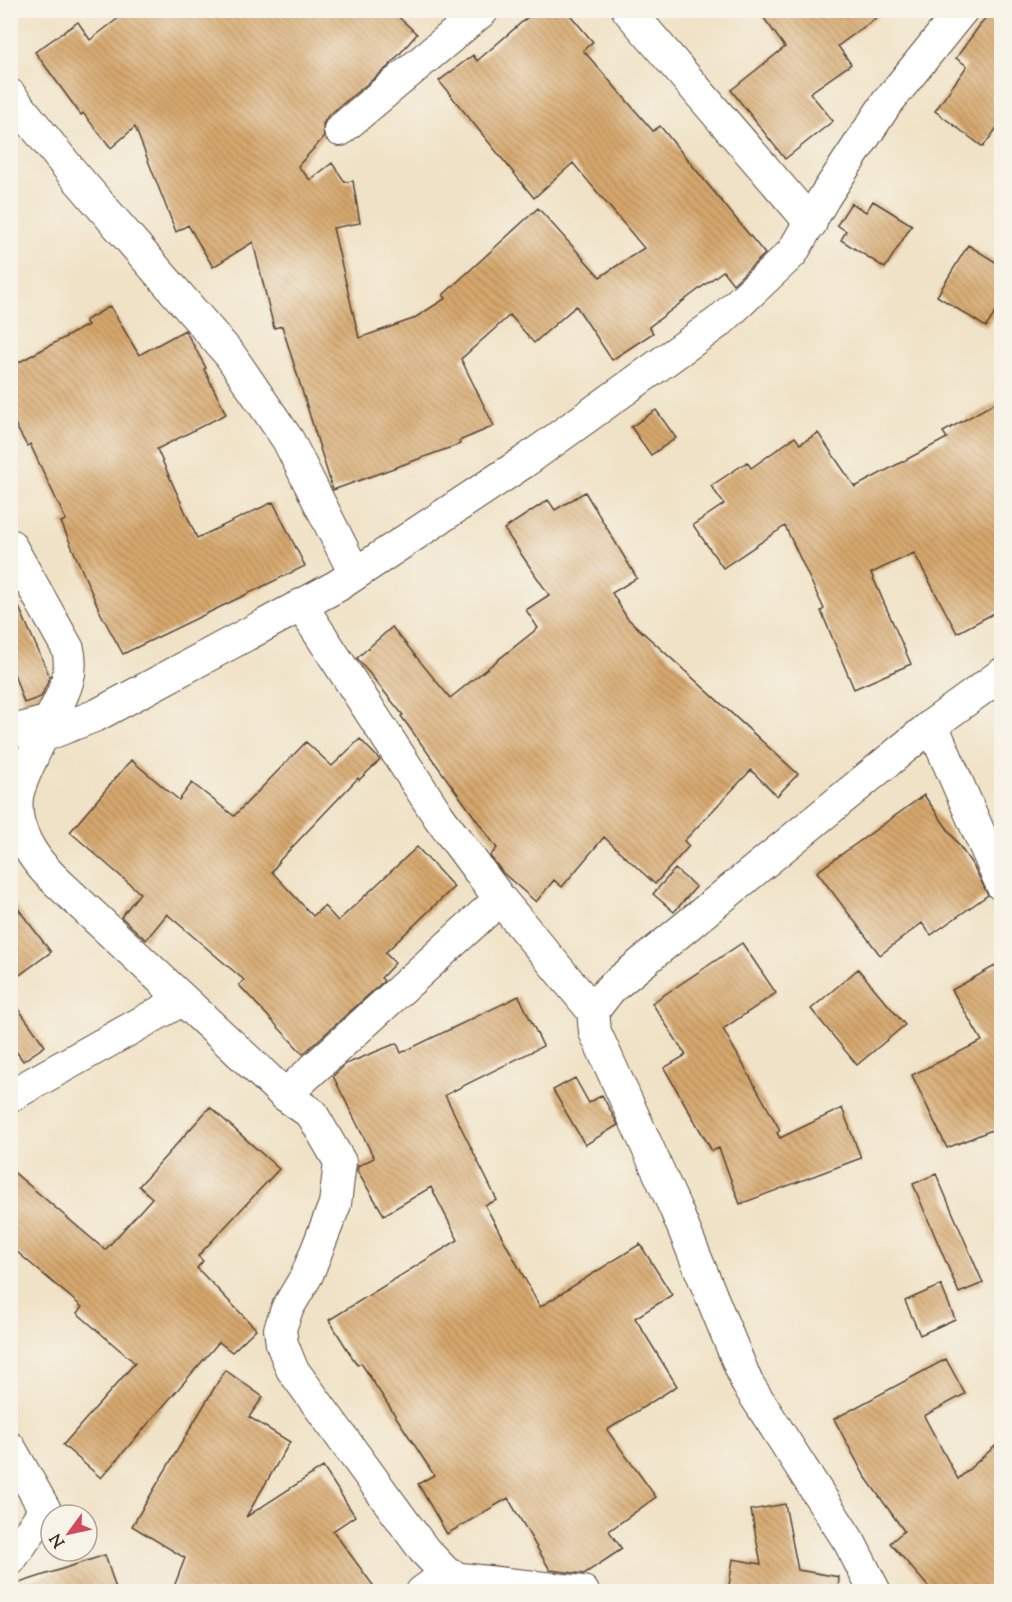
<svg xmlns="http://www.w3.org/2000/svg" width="1012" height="1602" font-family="'Sorts Mill Goudy',serif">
  <defs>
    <pattern id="building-back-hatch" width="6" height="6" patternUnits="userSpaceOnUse" patternTransform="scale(1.5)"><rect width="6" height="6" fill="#d6a76d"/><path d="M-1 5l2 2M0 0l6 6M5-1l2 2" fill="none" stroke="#af8859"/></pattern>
  </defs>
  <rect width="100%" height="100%" fill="#f7f3e8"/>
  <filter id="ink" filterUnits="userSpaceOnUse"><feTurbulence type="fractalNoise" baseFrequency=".0167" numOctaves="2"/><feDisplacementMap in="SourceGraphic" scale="12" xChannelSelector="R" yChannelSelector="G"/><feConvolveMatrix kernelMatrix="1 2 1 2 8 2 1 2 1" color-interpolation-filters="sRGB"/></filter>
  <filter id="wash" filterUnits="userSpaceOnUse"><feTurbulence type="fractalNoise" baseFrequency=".008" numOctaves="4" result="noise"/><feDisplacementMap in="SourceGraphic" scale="24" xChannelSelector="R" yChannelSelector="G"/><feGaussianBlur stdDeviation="1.35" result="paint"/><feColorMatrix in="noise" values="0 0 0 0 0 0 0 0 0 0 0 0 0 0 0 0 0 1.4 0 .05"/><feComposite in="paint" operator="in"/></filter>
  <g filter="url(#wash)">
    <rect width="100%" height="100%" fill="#f0e2c6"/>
    <g id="blocks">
      <!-- building -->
      <path fill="url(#building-back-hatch)" d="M 129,10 L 391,10 L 417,34 L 389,66 L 328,116 L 323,124 L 324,137 L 298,166 L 310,180 L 332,163 L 345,182 L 353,181 L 360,223 L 333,228 L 359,338 L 413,319 L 446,298 L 443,295 L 538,208 L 600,277 L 644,248 L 573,163 L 534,198 L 439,81 L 473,55 L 477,61 L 536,10 L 566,10 L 593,42 L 583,50 L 653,131 L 660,126 L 765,254 L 733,284 L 723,271 L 649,327 L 653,333 L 612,360 L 576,306 L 534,343 L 510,315 L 461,359 L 494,426 L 459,441 L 460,444 L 333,490 L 282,326 L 274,328 L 253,242 L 213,267 L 188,225 L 176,232 L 135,127 L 111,148 L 83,113 L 81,115 L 35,52 L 78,22 L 90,40 Z
        M 758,10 L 887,10 L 838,46 L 851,64 L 810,93 L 833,121 L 785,159 L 731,90 L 785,47 Z
        M 991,10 L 1002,10 L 1002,121 L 983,147 L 935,111 L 967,66 L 956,58 Z
        M 873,201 L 912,225 L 885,268 L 841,240 L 846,231 L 837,225 L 851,203 L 866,212 Z
        M 968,245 L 1002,266 L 1002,302 L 986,327 L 937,296 Z
        M 110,306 L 139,355 L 185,330 L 206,368 L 204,369 L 226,414 L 157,449 L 197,538 L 273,502 L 305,566 L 123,654 L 101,614 L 61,522 L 66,520 L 30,444 L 27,446 L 10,415 L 10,367 L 88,325 L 85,321 Z
        M 1002,399 L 1002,609 L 957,633 L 914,553 L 871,573 L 911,664 L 854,689 L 821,611 L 824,609 L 785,526 L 723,568 L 693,525 L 724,504 L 711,486 L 747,462 L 751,468 L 795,437 L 800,444 L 818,433 L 855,487 L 947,438 L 943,432 Z
        M 656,410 L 676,438 L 651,455 L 631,427 Z
        M 585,492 L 637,578 L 612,593 L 627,618 L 798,774 L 777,796 L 751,770 L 684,841 L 689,846 L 655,884 L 604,837 L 562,887 L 554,880 L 536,902 L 503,873 L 490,856 L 497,848 L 401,716 L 403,715 L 357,658 L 392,627 L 450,698 L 538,628 L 526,610 L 549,595 L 504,529 L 548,500 L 555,510 Z
        M 10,587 L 50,677 L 41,697 L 24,703 L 10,662 Z
        M 360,739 L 380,760 L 359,780 L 358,778 L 280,860 L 272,872 L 313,916 L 324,906 L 338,921 L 417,847 L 454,887 L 385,953 L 395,963 L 381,978 L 384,981 L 303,1054 L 239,985 L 244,980 L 167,914 L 146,940 L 121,917 L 140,893 L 70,832 L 131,760 L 179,800 L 192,783 L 234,816 L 306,742 L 332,766 Z
        M 924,795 L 974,867 L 988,895 L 931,935 L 922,923 L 880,955 L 817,872 Z
        M 675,869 L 696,887 L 674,912 L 653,894 Z
        M 10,898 L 51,952 L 10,982 Z
        M 742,943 L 776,993 L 723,1029 L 780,1130 L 777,1133 L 780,1138 L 842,1108 L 861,1158 L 740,1204 L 719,1148 L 712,1151 L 664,1068 L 686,1055 L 652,1003 Z
        M 1002,962 L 1002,1126 L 947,1148 L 912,1075 L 982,1041 L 952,990 Z
        M 858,969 L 905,1025 L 857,1065 L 811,1009 Z
        M 519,996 L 543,1046 L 445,1095 L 497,1200 L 485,1205 L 540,1307 L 640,1244 L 672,1295 L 635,1318 L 677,1386 L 607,1430 L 656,1497 L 609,1531 L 622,1549 L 584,1574 L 550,1570 L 508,1498 L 447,1534 L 418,1484 L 434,1475 L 361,1363 L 357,1365 L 329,1320 L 458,1240 L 431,1187 L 384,1215 L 357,1171 L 358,1166 L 374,1158 L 333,1076 L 346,1064 L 397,1043 L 401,1053 Z
        M 10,997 L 45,1046 L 23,1061 L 10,1043 Z
        M 575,1078 L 589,1103 L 602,1095 L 618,1125 L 585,1145 L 553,1090 Z
        M 210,1107 L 279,1169 L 198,1256 L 203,1261 L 197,1268 L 256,1329 L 232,1352 L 219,1342 L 101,1478 L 63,1445 L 135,1363 L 77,1313 L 82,1307 L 10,1246 L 10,1169 L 105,1250 L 152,1198 L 139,1186 Z
        M 936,1174 L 983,1283 L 959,1293 L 913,1184 Z
        M 941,1285 L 955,1319 L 920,1335 L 905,1301 Z
        M 946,1359 L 965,1394 L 924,1416 L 958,1479 L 1002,1440 L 1002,1592 L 933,1592 L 890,1543 L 904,1531 L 864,1475 L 834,1419 Z
        M 225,1370 L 263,1397 L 249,1417 L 290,1442 L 246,1517 L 323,1467 L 355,1516 L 333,1531 L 378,1592 L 172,1592 L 185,1558 L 132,1526 Z
        M 785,1504 L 798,1570 L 839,1577 L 838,1592 L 728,1592 L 733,1559 L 761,1564 L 751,1510 Z
        M 105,1555 L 117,1592 L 10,1592 L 10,1586 Z"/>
    </g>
  </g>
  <g filter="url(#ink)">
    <use href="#blocks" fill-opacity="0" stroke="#564637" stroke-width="1.5"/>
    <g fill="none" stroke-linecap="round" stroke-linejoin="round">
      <defs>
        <path id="street" d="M 628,10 L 811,223
          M 10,95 L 70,170 L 230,355 L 288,440 L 355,574
          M 340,130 L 483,10
          M 10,545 L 68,649 C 74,674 64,692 53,714 C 45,730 18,784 17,798 C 13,829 33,859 54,879 L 285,1095 L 312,1114 L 340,1162 L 335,1204 L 307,1275 L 287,1309 L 280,1329 L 282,1344 L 292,1369 L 424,1550 L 447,1574 L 461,1579 L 583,1592
          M 301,605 L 439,817 L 500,899 L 593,1011
          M 932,725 L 1002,885
          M 10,732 L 50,721
          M 43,736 L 97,715 L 337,586 L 524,462 L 720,321 L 792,253 L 825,196 L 886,104 L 962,10
          M 285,1095 L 500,899
          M 10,1096 L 182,1000
          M 10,1448 L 45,1510 L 10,1560
          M 422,1592 L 447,1574
          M 875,1592 L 850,1543 L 747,1383 L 676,1210 L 595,1032 L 593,1011 L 610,989 L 932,725 L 1002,674"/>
      </defs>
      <!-- street casing -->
      <use href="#street" stroke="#564637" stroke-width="34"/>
      <!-- street -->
      <use href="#street" stroke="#fff" stroke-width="32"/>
    </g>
  </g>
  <!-- margin -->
  <rect width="1012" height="1602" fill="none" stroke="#f7f3e8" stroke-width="36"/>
  <!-- north arrow -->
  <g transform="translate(69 1533) rotate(237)"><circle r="28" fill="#f7f3e8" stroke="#aca397" stroke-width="1.5"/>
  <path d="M0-4.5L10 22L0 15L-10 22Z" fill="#d1495b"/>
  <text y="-9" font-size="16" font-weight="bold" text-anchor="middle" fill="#3b2a1e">N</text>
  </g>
</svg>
